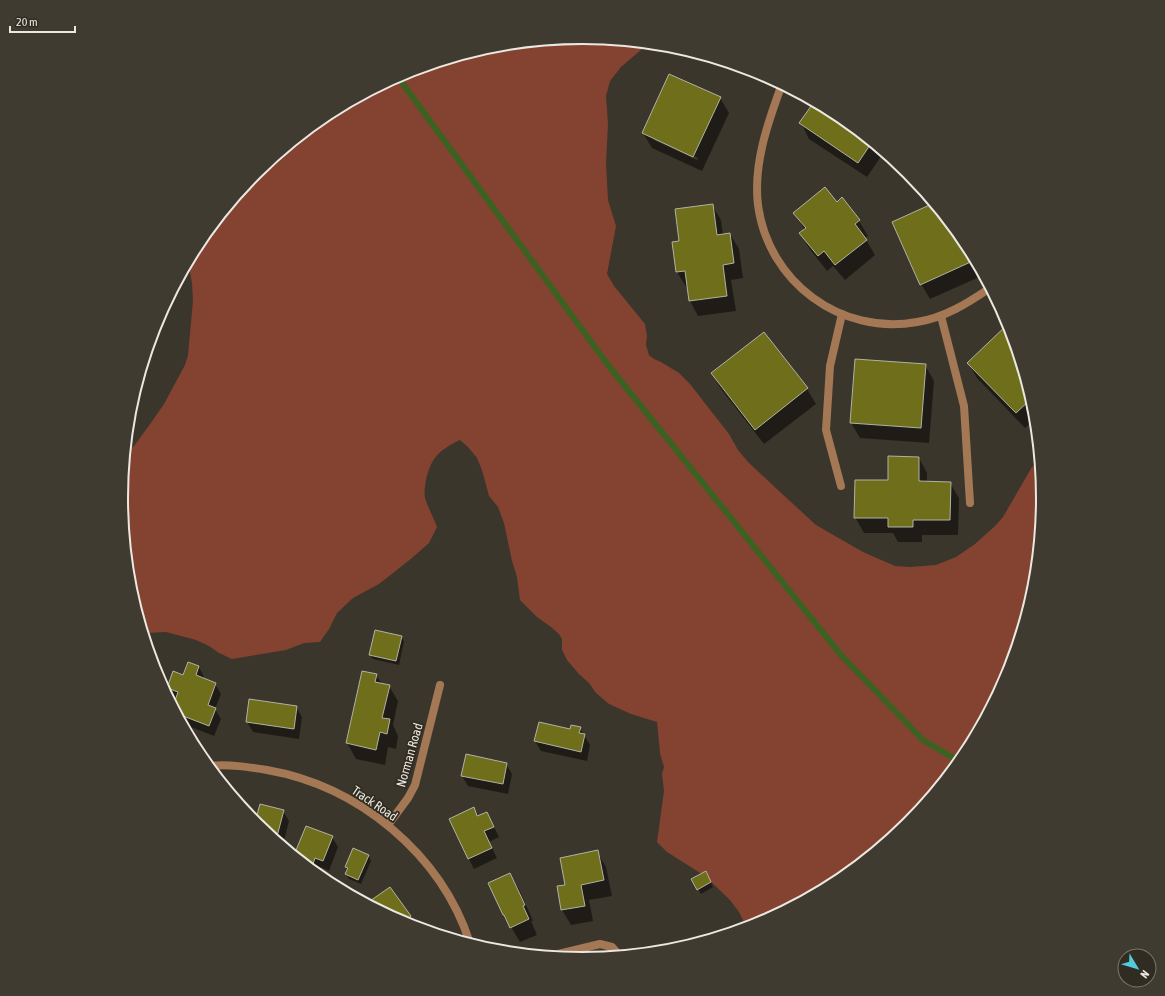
<svg xmlns="http://www.w3.org/2000/svg" width="1165" height="996" font-family="'Asap Condensed',sans-serif">
  <rect width="100%" height="100%" fill="#3b362b"/>
  <!-- green -->
  <path fill="#844231" d="M 583,37 L 648,44 L 621,67 L 610,81 L 606,96 L 608,124 L 606,163 L 608,200 L 616,226 L 607,274 L 614,286 L 645,324 L 647,336 L 646,345 L 649,355 L 654,359 L 661,362 L 679,373 L 690,384 L 729,434 L 738,450 L 748,462 L 779,491 L 816,525 L 863,552 L 895,566 L 910,567 L 936,565 L 956,557 L 975,544 L 995,526 L 1003,517 L 1032,467 L 1040,460 L 1043,498 L 1035,588 L 1008,675 L 966,754 L 908,824 L 838,881 L 759,924 L 747,928 L 739,912 L 730,900 L 705,876 L 667,852 L 657,842 L 664,791 L 662,774 L 664,767 L 660,753 L 657,722 L 631,714 L 609,704 L 596,693 L 589,683 L 579,674 L 567,660 L 562,650 L 562,639 L 559,634 L 551,627 L 537,617 L 520,600 L 517,577 L 512,561 L 504,523 L 498,507 L 489,496 L 482,470 L 477,458 L 468,447 L 460,440 C 439,450 431,458 426,480 C 425,486 424,493 425,498 C 428,508 434,518 437,527 L 429,543 L 412,558 L 379,584 L 353,598 L 337,613 L 329,629 L 320,642 L 304,643 L 286,650 L 232,659 L 219,653 L 209,646 L 196,640 L 166,632 L 144,633 L 130,588 L 122,498 L 126,452 L 134,446 L 148,427 L 164,404 L 185,365 L 188,355 L 193,301 L 192,283 L 188,262 L 199,242 L 257,172 L 327,115 L 406,72 L 493,46 Z"/>
  <!-- shadow -->
  <path fill="#0007" fill-rule="evenodd" d="M 720,98 L 729,113 L 702,171 L 652,148 L 643,133 ZM 654,138 L 698,158 L 697,160 L 654,140 Z
    M 815,102 L 839,115 L 884,152 L 867,177 L 809,139 L 801,123 Z
    M 842,199 L 859,221 L 868,236 L 865,238 L 875,255 L 845,280 L 833,266 L 827,271 L 809,248 L 800,233 L 805,230 L 794,213 L 837,203 Z
    M 712,205 L 721,220 L 723,235 L 730,234 L 739,249 L 743,278 L 731,280 L 736,311 L 698,316 L 690,301 L 688,287 L 686,287 L 677,272 L 673,243 L 680,242 Z
    M 966,242 L 984,275 L 930,299 L 921,284 Z
    M 1009,324 L 1035,408 L 1036,418 L 1025,428 L 977,378 L 968,363 Z
    M 764,333 L 807,389 L 816,404 L 764,444 L 721,389 L 712,374 Z
    M 925,365 L 934,381 L 929,443 L 860,438 L 851,423 Z
    M 919,458 L 927,473 L 927,482 L 950,483 L 959,498 L 958,535 L 922,535 L 922,542 L 898,542 L 893,533 L 864,533 L 855,517 L 889,481 Z
    M 401,636 L 404,641 L 399,665 L 373,659 L 370,655 Z
    M 199,667 L 204,677 L 204,679 L 215,684 L 221,694 L 215,709 L 221,719 L 214,736 L 183,724 L 174,707 L 177,699 L 174,698 L 168,688 Z
    M 362,672 L 376,675 L 382,684 L 389,686 L 398,701 L 393,725 L 398,736 L 396,749 L 388,747 L 385,765 L 356,759 L 347,743 Z
    M 296,707 L 302,717 L 299,739 L 253,732 L 247,722 Z
    M 580,728 L 590,745 L 587,761 L 541,751 L 535,741 Z
    M 506,764 L 512,774 L 508,794 L 468,786 L 462,776 Z
    M 261,805 L 283,811 L 289,821 L 283,845 L 256,823 Z
    M 473,809 L 478,817 L 487,813 L 499,837 L 489,842 L 497,858 L 474,869 L 469,859 Z
    M 332,837 L 338,847 L 329,871 L 321,867 L 318,873 L 315,872 L 296,856 Z
    M 597,852 L 606,867 L 612,896 L 589,900 L 593,921 L 571,925 L 562,910 L 566,885 Z
    M 369,856 L 371,861 L 361,884 L 349,879 L 346,874 L 348,870 L 346,867 Z
    M 705,872 L 713,887 L 701,894 L 692,879 Z
    M 510,874 L 519,889 L 533,921 L 531,921 L 537,935 L 520,942 L 504,915 Z
    M 390,888 L 411,917 L 416,927 L 406,924 Z"/>
  <g fill="none" stroke-linecap="round" stroke-linejoin="round">
    <!-- stream -->
    <path stroke="#3c6222" stroke-width="6" d="M 398,77 L 608,365 L 841,655 L 923,740 L 960,762"/>
  </g>
  <!-- building -->
  <path fill="#6f6f1b" stroke="#b1b2a4" d="M 669,74 L 721,97 L 693,157 L 642,133 Z
    M 814,102 L 839,115 L 872,142 L 858,163 L 799,123 Z
    M 825,187 L 837,202 L 842,197 L 860,220 L 855,224 L 867,240 L 835,265 L 824,251 L 818,256 L 799,233 L 806,228 L 793,213 Z
    M 934,203 L 966,242 L 975,260 L 920,285 L 892,222 Z
    M 713,204 L 717,235 L 730,233 L 734,263 L 723,265 L 727,296 L 689,301 L 685,271 L 676,272 L 672,242 L 679,241 L 675,209 Z
    M 1009,323 L 1032,398 L 1016,413 L 967,363 Z
    M 764,332 L 808,388 L 755,430 L 711,373 Z
    M 855,359 L 926,364 L 921,428 L 850,423 Z
    M 888,456 L 919,457 L 919,481 L 951,482 L 950,520 L 913,520 L 913,527 L 888,527 L 888,518 L 854,518 L 855,480 L 888,480 Z
    M 375,630 L 402,636 L 396,661 L 369,655 Z
    M 188,662 L 199,666 L 196,675 L 216,683 L 208,705 L 216,708 L 209,726 L 178,714 L 173,706 L 178,692 L 167,688 L 173,671 L 183,675 Z
    M 362,671 L 377,674 L 375,682 L 390,685 L 382,718 L 390,719 L 387,734 L 380,732 L 376,750 L 346,743 Z
    M 249,699 L 297,706 L 294,729 L 246,722 Z
    M 539,722 L 570,729 L 571,725 L 581,727 L 579,733 L 585,734 L 581,752 L 534,741 Z
    M 466,754 L 507,763 L 503,784 L 461,776 Z
    M 260,804 L 284,810 L 276,840 L 255,822 Z
    M 474,807 L 477,816 L 487,812 L 494,827 L 484,831 L 492,848 L 468,859 L 449,819 Z
    M 306,826 L 333,836 L 323,861 L 315,858 L 313,864 L 306,861 L 305,864 L 294,855 Z
    M 353,848 L 369,855 L 358,880 L 345,874 L 348,868 L 345,867 Z
    M 598,850 L 604,880 L 581,885 L 585,906 L 561,910 L 557,886 L 565,885 L 560,858 Z
    M 706,871 L 711,882 L 697,890 L 691,879 Z
    M 510,873 L 525,905 L 523,906 L 529,919 L 510,928 L 504,915 L 503,915 L 488,883 Z
    M 390,887 L 411,916 L 409,918 L 415,927 L 406,924 L 367,903 Z"/>
  <g fill="none" stroke-linecap="round" stroke-linejoin="round">
    <!-- service -->
    <path stroke="#a47855" stroke-width="8" d="M 941,316 L 964,406 L 970,503
      M 841,486 L 826,430 L 830,366 L 842,314"/>
    <!-- minor -->
    <path stroke="#a47855" stroke-width="8" d="M 782,84 C 768,122 753,164 758,205 C 768,282 841,336 917,322 C 944,318 968,303 990,288
      M 209,766 C 229,764 248,767 267,770 C 359,786 441,854 470,943
      M 388,825 L 408,798 L 415,785 L 440,685
      M 550,956 L 600,944 L 612,947 L 619,955"/>
  </g>
  <g text-anchor="middle" stroke-width="3.5" stroke-linejoin="round" paint-order="stroke">
    <!-- street labels -->
    <g font-size="13" fill="#ebe8e1" stroke="#312c21">
      <text transform="translate(409 755) rotate(-74)" y="5">Norman Road</text>
      <text transform="translate(375 803) rotate(34)" y="5">Track Road</text>
    </g>
  </g>
  <!-- crop -->
  <path d="M0 0H1165V996H0ZM128 498a454 454 0 1 1 908 0a454 454 0 1 1-908 0Z" fill="#403b30" fill-rule="evenodd"/>
  <path fill="none" stroke="#ebe8e1" stroke-width="2" d="M128 498a454 454 0 1 1 908 0a454 454 0 1 1-908 0Z"/>
  <!-- north arrow -->
  <g transform="translate(1137 968) rotate(128)"><circle r="19" fill="#312c21" stroke="#7b776e"/>
  <path d="M0-3L7 15L0 10L-7 15Z" fill="#54cadd"/>
  <text y="-6" font-size="11" font-weight="bold" text-anchor="middle" fill="#ebe8e1">N</text>
  </g>
  <!-- scale -->
  <path d="M10 26v6h65v-6" fill="none" stroke="#ebe8e1" stroke-width="2"/>
  <text x="16" y="26" font-size="12" fill="#ebe8e1" stroke="#312c21" stroke-width="3" paint-order="stroke">20 m</text>
</svg>
